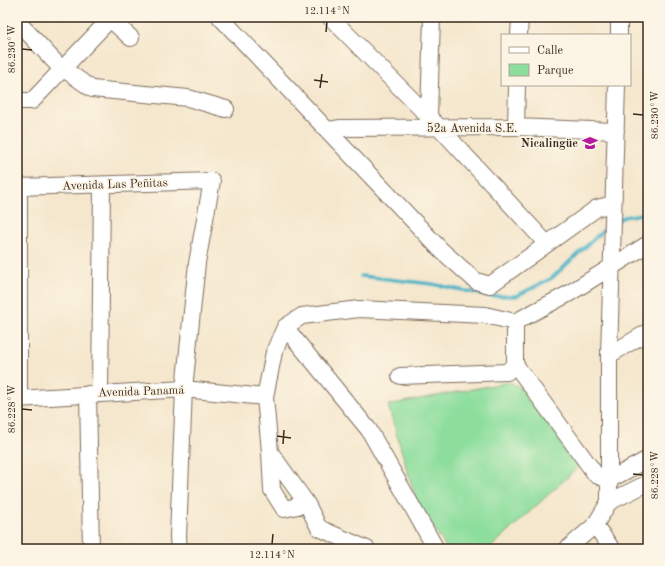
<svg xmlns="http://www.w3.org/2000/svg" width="665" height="566" font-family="'Old Standard TT',serif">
  <rect width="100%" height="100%" fill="#fcf5e5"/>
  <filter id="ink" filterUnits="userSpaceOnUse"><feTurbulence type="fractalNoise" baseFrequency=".025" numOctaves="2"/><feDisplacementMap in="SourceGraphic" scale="8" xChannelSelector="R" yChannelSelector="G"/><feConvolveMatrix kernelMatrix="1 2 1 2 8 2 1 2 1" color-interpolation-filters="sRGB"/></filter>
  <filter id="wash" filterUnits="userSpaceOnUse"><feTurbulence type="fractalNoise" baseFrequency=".012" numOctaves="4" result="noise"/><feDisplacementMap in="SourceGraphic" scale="16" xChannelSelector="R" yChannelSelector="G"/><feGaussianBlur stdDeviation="0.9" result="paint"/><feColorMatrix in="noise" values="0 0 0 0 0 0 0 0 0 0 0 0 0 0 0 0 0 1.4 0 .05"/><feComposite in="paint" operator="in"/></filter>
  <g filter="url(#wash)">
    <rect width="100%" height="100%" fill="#f5e7cd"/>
    <!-- green -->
    <path fill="#8dde9d" stroke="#64845e" d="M 510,382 L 537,397 L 584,462 L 489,549 L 447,549 L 416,500 L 388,405 Z"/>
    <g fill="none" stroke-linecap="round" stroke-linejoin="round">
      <!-- stream -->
      <path stroke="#49b3c7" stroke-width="3.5" d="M 617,221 L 624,217 L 648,213
        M 361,276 L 432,284 L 490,296 L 516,296 L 552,278 L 608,226"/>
    </g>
  </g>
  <g filter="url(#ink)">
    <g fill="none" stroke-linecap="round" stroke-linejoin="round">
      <defs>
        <path id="minor" d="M 108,17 L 131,38
          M 220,17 L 441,250 L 476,281 L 490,285 L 597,208 L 613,204
          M 330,17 L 440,128 L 547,244
          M 17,21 L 57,64 L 92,89 L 188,98 L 226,109
          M 519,35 L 520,17
          M 619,35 L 619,17
          M 17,101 L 32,101 L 112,17
          M 429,116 L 432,17
          M 516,127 L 517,85
          M 328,130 L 339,128 L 516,127 L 616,131
          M 17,187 L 212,181 L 197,263 L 184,389 L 178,537 L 179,549
          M 515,322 L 515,364 L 596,475 L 609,480 L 648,459
          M 285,327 L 369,430 L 436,549
          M 609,355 L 648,332
          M 400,376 L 507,372 L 515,364
          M 100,393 L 102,185
          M 88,394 L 91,549
          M 19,398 L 19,187
          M 17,399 L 184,389 L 265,397
          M 270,452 L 272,490 L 284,509 L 307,504
          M 609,502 L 648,483
          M 595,525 L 612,549
          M 367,549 L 319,528 L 307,504 L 270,452 L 265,397 L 274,352 L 285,327 L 302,316 L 359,309 L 485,315 L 515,322 L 568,294 L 648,244
          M 567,549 L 595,525 L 609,502 L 609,355 L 617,85"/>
      </defs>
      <!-- minor casing -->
      <use href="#minor" stroke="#7c6c5b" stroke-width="18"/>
      <!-- minor -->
      <use href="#minor" stroke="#fff" stroke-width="16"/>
    </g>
  </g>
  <!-- ticks -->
  <path fill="none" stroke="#3b2a1e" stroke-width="1.5" d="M 326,32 L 327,22M 22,49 L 32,50M 314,80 L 328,82M 320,88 L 322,74M 633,114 L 643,115M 22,409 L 32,410M 277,436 L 291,438M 283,444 L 284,430M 633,474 L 643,475M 272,544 L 273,534"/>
  <!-- icons -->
  <defs>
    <symbol id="school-bare" viewBox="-9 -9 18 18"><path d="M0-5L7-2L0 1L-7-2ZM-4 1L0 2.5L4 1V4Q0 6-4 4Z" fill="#b5179e" stroke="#fcf5e5" stroke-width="2.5" paint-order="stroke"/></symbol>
  </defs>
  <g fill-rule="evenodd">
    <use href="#school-bare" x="579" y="132" width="22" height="22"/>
  </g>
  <g text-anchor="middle" stroke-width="3.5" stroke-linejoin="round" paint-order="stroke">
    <!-- street labels -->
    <g font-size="12" fill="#3b2a1e" stroke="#fcf5e5">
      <text x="472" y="132">52a Avenida S.E.</text>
      <text transform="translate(115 184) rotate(-2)" y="4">Avenida Las Peñitas</text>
      <text transform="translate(141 391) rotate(-2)" y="4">Avenida Panamá</text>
    </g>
    <!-- poi labels -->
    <g font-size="12" font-weight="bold" fill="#3b2a1e" stroke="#fcf5e5" text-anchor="end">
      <text x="578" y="147">Nicalingüe</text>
    </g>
  </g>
  <!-- margin -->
  <rect width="665" height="566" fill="none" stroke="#fcf5e5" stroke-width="44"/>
  <!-- legend -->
  <rect x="501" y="34" width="130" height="52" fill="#fcf5e5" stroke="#afa495"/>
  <rect x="509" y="47" width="20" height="6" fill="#ffffff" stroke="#afa495"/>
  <text x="537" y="54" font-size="12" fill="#3b2a1e">Calle</text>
  <rect x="509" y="64" width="20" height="12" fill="#8dde9d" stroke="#afa495"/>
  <text x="537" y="74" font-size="12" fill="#3b2a1e">Parque</text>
  <rect x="22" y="22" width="621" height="522" fill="none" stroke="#3b2a1e" stroke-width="1.5"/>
  <g font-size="10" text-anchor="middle" fill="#3b2a1e">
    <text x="327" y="14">12.114°N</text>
    <text transform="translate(11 49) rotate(-90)" y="4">86.230°W</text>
    <text transform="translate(654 115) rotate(-90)" y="4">86.230°W</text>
    <text transform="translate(11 409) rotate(-90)" y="4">86.228°W</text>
    <text transform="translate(654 475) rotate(-90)" y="4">86.228°W</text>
    <text x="272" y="558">12.114°N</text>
  </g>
</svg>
